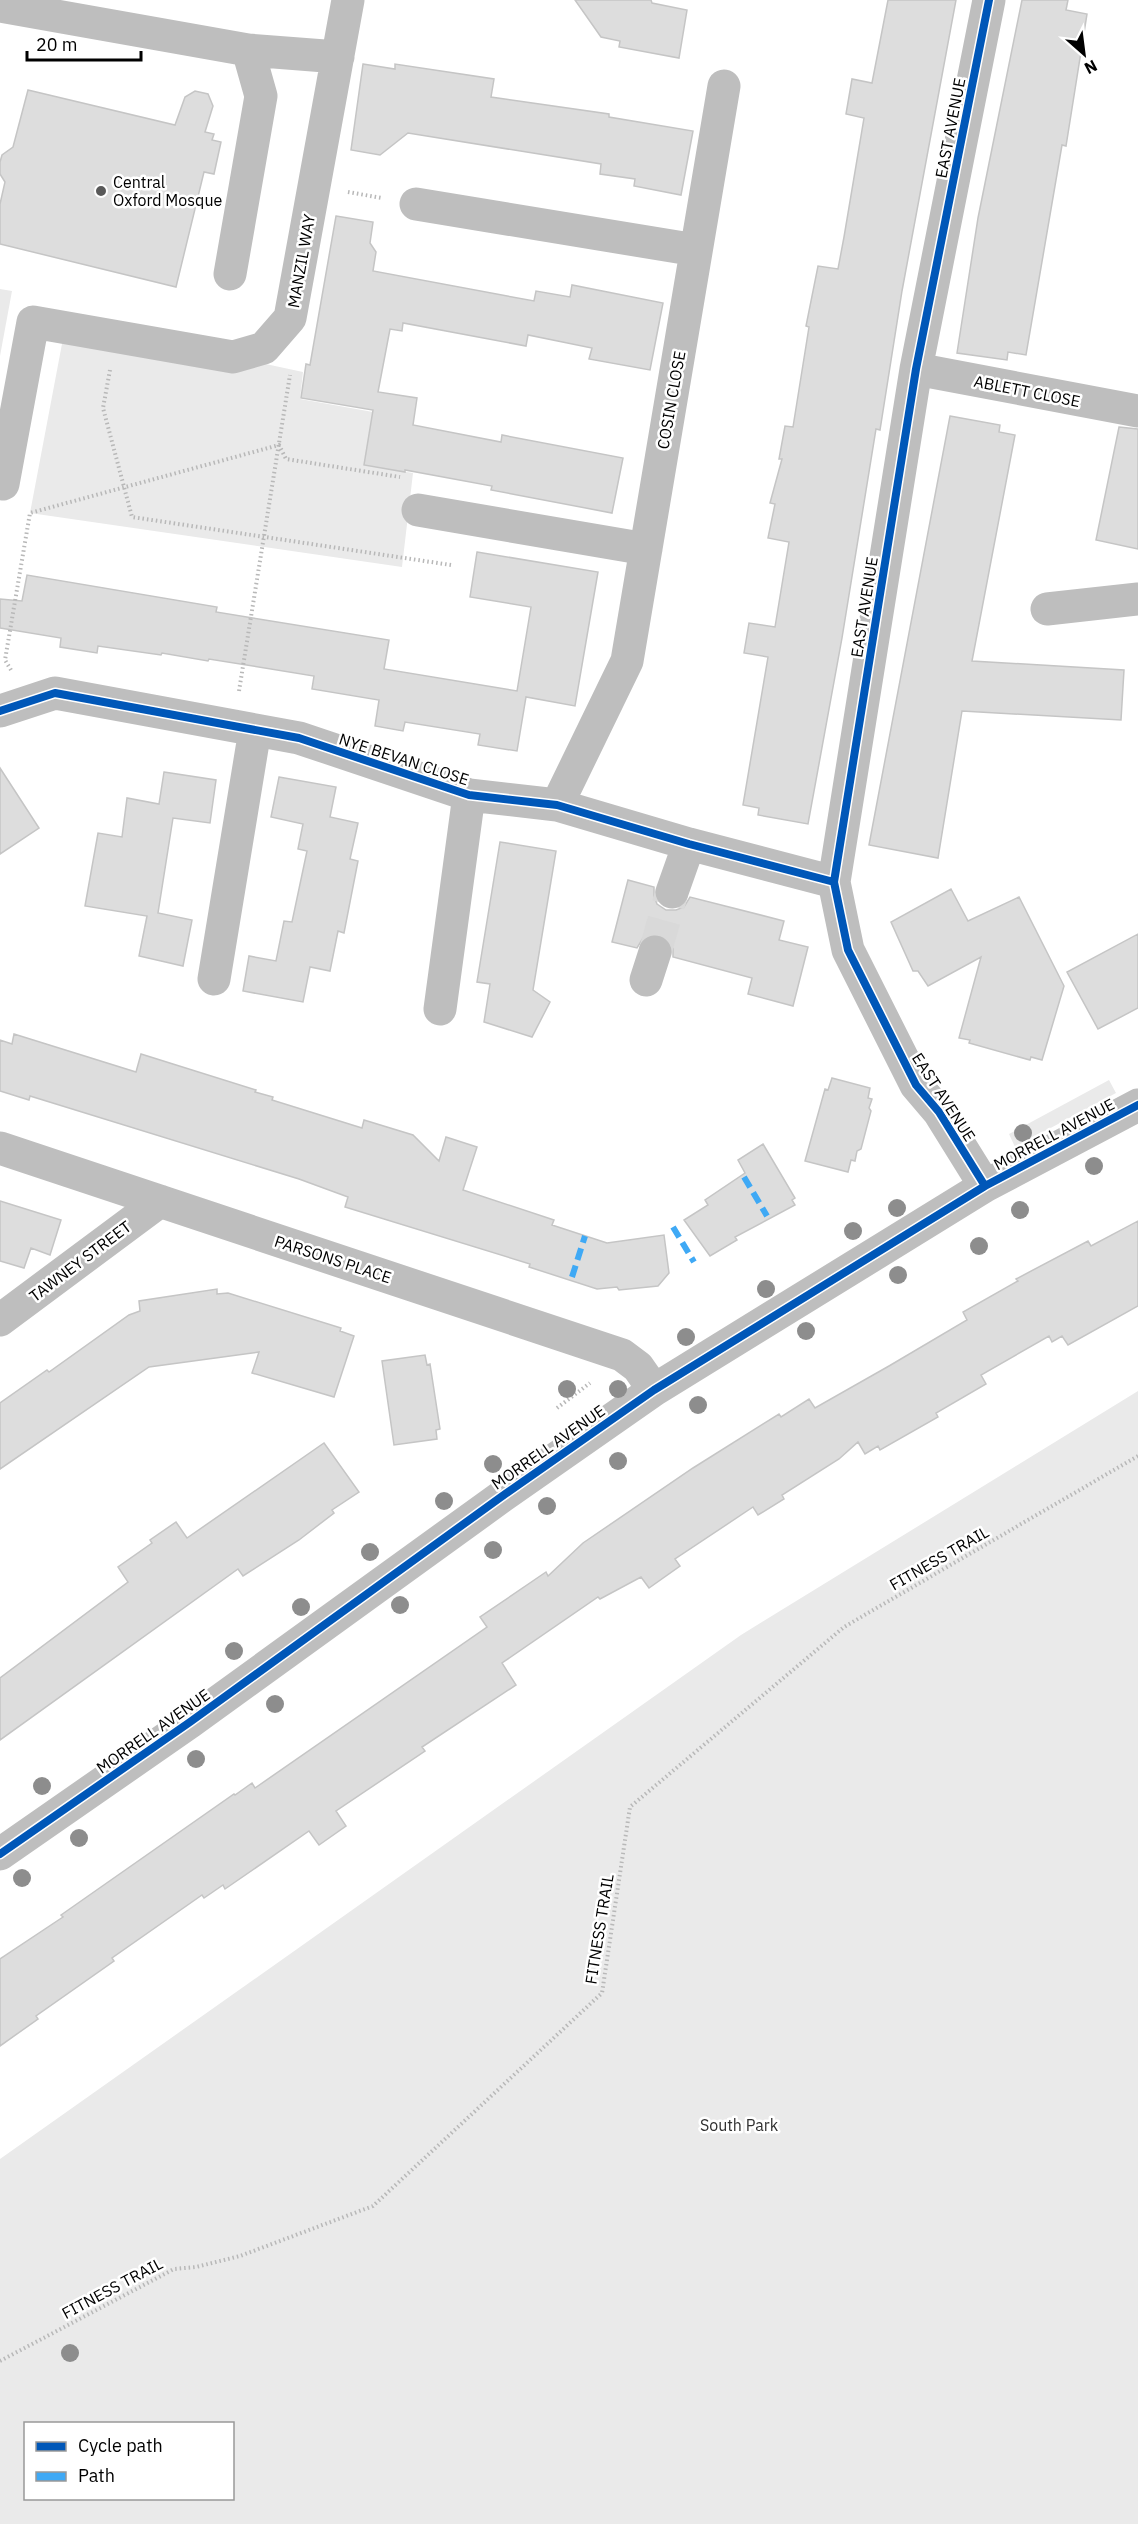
<svg xmlns="http://www.w3.org/2000/svg" width="1138" height="2524" font-family="'IBM Plex Sans',sans-serif">
  <rect width="100%" height="100%" fill="#fff"/>
  <!-- green -->
  <path fill="#eaeaea" fill-rule="evenodd" d="M 0,289 L 12,291 L 0,356 Z
    M 65,328 L 233,357 L 303,372 L 300,399 L 373,412 L 364,465 L 413,473 L 402,567 L 30,513 Z
    M 1109,1080 L 1116,1093 L 1015,1147 L 1009,1134 Z
    M 1138,1391 L 1138,2524 L 0,2524 L 0,2159 L 741,1635 ZM 26,2424 L 232,2424 L 232,2498 L 26,2498 Z"/>
  <!-- building -->
  <path fill="#ddd" stroke="#c5c5c5" stroke-width="1.5" d="M 575,0 L 651,0 L 652,3 L 687,10 L 679,58 L 619,47 L 620,41 L 601,37 Z
    M 888,0 L 956,0 L 902,291 L 880,430 L 876,429 L 842,638 L 808,824 L 758,815 L 759,808 L 743,805 L 768,657 L 744,653 L 749,623 L 775,627 L 789,542 L 768,538 L 775,504 L 770,503 L 782,459 L 779,459 L 785,426 L 793,427 L 809,327 L 806,326 L 818,266 L 838,269 L 844,237 L 864,118 L 846,114 L 852,79 L 872,83 Z
    M 1022,0 L 1068,0 L 1066,10 L 1087,14 L 1066,146 L 1062,145 L 1026,355 L 1008,352 L 1007,360 L 957,353 L 978,218 Z
    M 363,64 L 395,69 L 395,64 L 494,79 L 491,97 L 609,114 L 609,117 L 693,131 L 681,195 L 634,186 L 635,179 L 600,174 L 601,164 L 408,133 L 380,155 L 351,150 Z
    M 28,90 L 175,125 L 185,97 L 195,91 L 208,94 L 213,106 L 205,132 L 214,134 L 212,140 L 221,142 L 214,174 L 204,172 L 176,287 L 0,244 L 0,204 L 5,182 L 0,174 L 0,162 L 2,155 L 13,147 Z
    M 336,216 L 373,222 L 370,243 L 376,252 L 373,271 L 534,301 L 536,291 L 570,297 L 572,285 L 663,303 L 650,370 L 589,359 L 592,348 L 528,335 L 526,346 L 403,323 L 402,331 L 390,329 L 378,392 L 417,398 L 413,425 L 501,442 L 502,435 L 623,458 L 612,513 L 491,490 L 492,486 L 405,470 L 405,472 L 364,465 L 373,410 L 301,398 L 306,364 L 310,365 Z
    M 950,416 L 1000,425 L 999,432 L 1015,435 L 972,661 L 1124,670 L 1121,720 L 962,711 L 938,858 L 869,845 Z
    M 1119,427 L 1138,429 L 1138,549 L 1096,540 Z
    M 477,552 L 598,572 L 575,706 L 526,697 L 517,751 L 478,745 L 480,734 L 405,722 L 403,731 L 375,726 L 379,700 L 312,689 L 314,676 L 209,659 L 208,661 L 162,653 L 161,655 L 98,646 L 97,653 L 60,647 L 61,638 L 0,628 L 0,599 L 22,601 L 27,575 L 217,607 L 216,612 L 389,640 L 384,669 L 517,691 L 531,607 L 470,597 Z
    M 0,768 L 39,828 L 0,854 Z
    M 164,772 L 216,780 L 210,823 L 173,818 L 158,913 L 192,920 L 183,966 L 139,956 L 147,916 L 85,906 L 98,833 L 122,837 L 127,798 L 159,804 Z
    M 279,777 L 336,787 L 330,817 L 358,823 L 350,859 L 358,861 L 344,933 L 338,931 L 330,971 L 310,967 L 303,1002 L 243,991 L 249,956 L 276,961 L 284,921 L 292,922 L 307,851 L 298,849 L 303,824 L 271,817 Z
    M 500,842 L 556,851 L 533,990 L 550,1002 L 532,1037 L 484,1022 L 490,984 L 477,982 Z
    M 628,880 L 654,887 L 654,896 L 657,904 L 666,910 L 676,910 L 684,907 L 690,897 L 784,921 L 779,940 L 808,947 L 793,1006 L 748,994 L 752,978 L 673,957 L 673,949 L 669,940 L 661,934 L 652,934 L 643,938 L 637,948 L 612,942 Z
    M 951,889 L 968,921 L 1019,897 L 1064,986 L 1042,1060 L 1031,1057 L 1030,1060 L 969,1043 L 970,1040 L 959,1038 L 981,957 L 928,986 L 918,971 L 913,971 L 891,922 Z
    M 1138,934 L 1138,1008 L 1098,1029 L 1067,972 Z
    M 14,1034 L 136,1072 L 141,1054 L 256,1090 L 255,1092 L 273,1097 L 272,1100 L 362,1128 L 364,1120 L 413,1135 L 439,1161 L 446,1137 L 477,1147 L 463,1190 L 554,1220 L 552,1225 L 607,1243 L 664,1235 L 669,1273 L 658,1286 L 619,1290 L 617,1287 L 597,1289 L 529,1267 L 530,1264 L 345,1207 L 348,1197 L 299,1179 L 30,1096 L 29,1100 L 0,1091 L 0,1040 L 12,1044 Z
    M 832,1078 L 870,1088 L 868,1098 L 872,1099 L 869,1108 L 871,1111 L 861,1149 L 857,1151 L 855,1161 L 851,1160 L 848,1172 L 805,1161 L 825,1089 L 828,1090 Z
    M 763,1144 L 795,1198 L 792,1200 L 795,1205 L 735,1237 L 737,1240 L 710,1256 L 684,1220 L 708,1205 L 705,1200 L 745,1173 L 738,1160 Z
    M 0,1201 L 61,1220 L 50,1255 L 31,1248 L 24,1268 L 0,1261 Z
    M 1138,1221 L 1138,1306 L 1068,1345 L 1062,1336 L 1052,1342 L 1049,1336 L 981,1375 L 986,1384 L 936,1413 L 938,1417 L 880,1450 L 878,1446 L 865,1454 L 858,1442 L 839,1459 L 782,1495 L 784,1499 L 758,1515 L 753,1507 L 675,1559 L 680,1566 L 649,1588 L 641,1577 L 600,1599 L 598,1597 L 502,1663 L 516,1685 L 422,1747 L 425,1751 L 336,1811 L 346,1826 L 319,1845 L 309,1831 L 225,1889 L 223,1885 L 204,1898 L 202,1895 L 112,1958 L 114,1961 L 36,2016 L 38,2019 L 0,2046 L 0,1959 L 63,1917 L 61,1915 L 234,1794 L 235,1795 L 252,1783 L 255,1788 L 487,1627 L 480,1617 L 546,1572 L 548,1576 L 583,1543 L 693,1468 L 779,1414 L 781,1417 L 809,1399 L 815,1408 L 889,1366 L 967,1320 L 963,1312 L 1018,1281 L 1016,1279 L 1088,1241 L 1091,1246 Z
    M 217,1289 L 217,1294 L 228,1293 L 341,1328 L 340,1331 L 354,1336 L 334,1397 L 252,1373 L 259,1352 L 149,1367 L 0,1469 L 0,1403 L 47,1370 L 49,1372 L 129,1315 L 140,1311 L 139,1301 Z
    M 425,1355 L 427,1365 L 430,1364 L 440,1429 L 436,1430 L 437,1439 L 394,1445 L 382,1361 Z
    M 324,1443 L 359,1492 L 332,1510 L 334,1513 L 299,1540 L 243,1576 L 238,1569 L 0,1740 L 0,1678 L 128,1582 L 118,1567 L 152,1543 L 150,1540 L 176,1522 L 187,1538 Z"/>
  <g fill="none" stroke-linecap="round" stroke-linejoin="round">
    <!-- minor-tunnel -->
    <path stroke="#d9d9d9" stroke-width="33" stroke-dasharray="33 16" stroke-linecap="butt" d="M 655,952 L 672,892"/>
    <!-- path -->
    <path stroke="#b8b8b8" stroke-width="4" stroke-dasharray="1.5 3" stroke-linecap="butt" d="M 348,192 L 382,198
      M 110,370 L 103,408 L 132,517 L 451,565
      M 11,670 L 5,660 L 30,513 L 279,445 L 286,459 L 400,477
      M 239,691 L 290,375
      M 557,1408 L 590,1383
      M 0,2361 L 174,2269 L 196,2267 L 240,2256 L 373,2206 L 602,1993 L 630,1807 L 844,1627 L 1138,1456"/>
    <!-- minor -->
    <path stroke="#bebebe" stroke-width="33" d="M 0,6 L 248,50 L 338,57
      M 416,204 L 696,250
      M 230,274 L 261,96 L 248,50
      M 916,369 L 1138,411
      M 3,484 L 33,322 L 233,357 L 264,348 L 290,318 L 348,0
      M 418,510 L 646,549
      M 1047,609 L 1138,599
      M 0,711 L 55,693 L 299,738 L 469,795 L 557,805 L 689,844 L 834,882
      M 557,805 L 627,661 L 724,86
      M 672,892 L 689,844
      M 214,979 L 255,730
      M 646,980 L 655,952
      M 440,1009 L 469,795
      M 0,1148 L 622,1355 L 638,1367 L 654,1390
      M 985,1186 L 939,1112 L 916,1085 L 848,950 L 834,882 L 916,369 L 989,0
      M 0,1320 L 160,1201
      M 0,1854 L 190,1722 L 501,1497 L 654,1390 L 985,1186 L 1138,1105"/>
    <!-- quiet -->
    <path stroke="#3fa9f5" stroke-width="6" stroke-dasharray="12 6" stroke-linecap="butt" d="M 744,1177 L 767,1216
      M 673,1227 L 694,1262
      M 572,1277 L 585,1236"/>
    <defs>
      <path id="cycleway" d="M 0,711 L 55,693 L 299,738 L 469,795 L 557,805 L 689,844 L 834,882
        M 985,1186 L 939,1112 L 916,1085 L 848,950 L 834,882 L 916,369 L 989,0
        M 0,1854 L 190,1722 L 501,1497 L 654,1390 L 985,1186 L 1138,1105"/>
    </defs>
    <!-- cycleway casing -->
    <use href="#cycleway" stroke="#fff" stroke-width="11"/>
    <!-- cycleway -->
    <use href="#cycleway" stroke="#0057b8" stroke-width="8"/>
  </g>
  <!-- trees -->
  <g fill="#8d8d8d">
    <circle cx="1023" cy="1133" r="9"/>
    <circle cx="1094" cy="1166" r="9"/>
    <circle cx="897" cy="1208" r="9"/>
    <circle cx="1020" cy="1210" r="9"/>
    <circle cx="853" cy="1231" r="9"/>
    <circle cx="979" cy="1246" r="9"/>
    <circle cx="898" cy="1275" r="9"/>
    <circle cx="766" cy="1289" r="9"/>
    <circle cx="806" cy="1331" r="9"/>
    <circle cx="686" cy="1337" r="9"/>
    <circle cx="567" cy="1389" r="9"/>
    <circle cx="618" cy="1389" r="9"/>
    <circle cx="698" cy="1405" r="9"/>
    <circle cx="618" cy="1461" r="9"/>
    <circle cx="493" cy="1464" r="9"/>
    <circle cx="444" cy="1501" r="9"/>
    <circle cx="547" cy="1506" r="9"/>
    <circle cx="493" cy="1550" r="9"/>
    <circle cx="370" cy="1552" r="9"/>
    <circle cx="400" cy="1605" r="9"/>
    <circle cx="301" cy="1607" r="9"/>
    <circle cx="234" cy="1651" r="9"/>
    <circle cx="275" cy="1704" r="9"/>
    <circle cx="196" cy="1759" r="9"/>
    <circle cx="42" cy="1786" r="9"/>
    <circle cx="79" cy="1838" r="9"/>
    <circle cx="22" cy="1878" r="9"/>
    <circle cx="70" cy="2353" r="9"/>
  </g>
  <!-- markers -->
  <circle fill="#595959" stroke="#fff" stroke-width="2" cx="101" cy="191" r="6"/>
  <g text-anchor="middle" stroke-width="5" stroke-linejoin="round" paint-order="stroke">
    <!-- street labels -->
    <g font-size="16" fill="#000" stroke="#fff">
      <text transform="translate(950 128) rotate(-79)" y="6">EAST AVENUE</text>
      <text transform="translate(301 261) rotate(-80)" y="6">MANZIL WAY</text>
      <text transform="translate(1027 391) rotate(11)" y="6">ABLETT CLOSE</text>
      <text transform="translate(671 400) rotate(-80)" y="6">COSIN CLOSE</text>
      <text transform="translate(864 607) rotate(-81)" y="6">EAST AVENUE</text>
      <text transform="translate(404 759) rotate(18)" y="6">NYE BEVAN CLOSE</text>
      <text transform="translate(944 1097) rotate(57)" y="6">EAST AVENUE</text>
      <text transform="translate(1054 1134) rotate(-28)" y="6">MORRELL AVENUE</text>
      <text transform="translate(333 1259) rotate(18)" y="6">PARSONS PLACE</text>
      <text transform="translate(80 1261) rotate(-37)" y="6">TAWNEY STREET</text>
      <text transform="translate(548 1447) rotate(-35)" y="6">MORRELL AVENUE</text>
      <text transform="translate(939 1558) rotate(-30)" y="6">FITNESS TRAIL</text>
      <text transform="translate(153 1731) rotate(-35)" y="6">MORRELL AVENUE</text>
      <text transform="translate(599 1929) rotate(-81)" y="6">FITNESS TRAIL</text>
      <text transform="translate(112 2288) rotate(-28)" y="6">FITNESS TRAIL</text>
    </g>
    <!-- poi labels -->
    <g font-size="16" fill="#000" stroke="#fff" text-anchor="start">
      <text x="113" y="188">Central<tspan x="113" dy="18">Oxford Mosque</tspan></text>
    </g>
    <!-- park labels -->
    <g font-size="16" fill="#303030" stroke="#fff">
      <text x="739" y="2131">South Park</text>
    </g>
  </g>
  <!-- legend -->
  <rect x="24" y="2422" width="210" height="78" fill="#ffffff" stroke="#999999" stroke-width="1.5"/>
  <rect x="36" y="2442" width="30" height="9" fill="#0057b8" stroke="#999999" stroke-width="1.5"/>
  <text x="78" y="2452" font-size="18" fill="#000000">Cycle path</text>
  <rect x="36" y="2472" width="30" height="9" fill="#3fa9f5" stroke="#999999" stroke-width="1.5"/>
  <text x="78" y="2482" font-size="18" fill="#000000">Path</text>
  <!-- north arrow -->
  <g transform="translate(1084 54) rotate(152)" stroke="#ffffff" stroke-width="4.5" paint-order="stroke">
  <path d="M0-4.5L10 22L0 15L-10 22Z" fill="#000000"/>
  <text y="-9" font-size="16" font-weight="bold" text-anchor="middle" fill="#000000">N</text>
  </g>
  <!-- scale -->
  <path d="M27 51v9h114v-9" fill="none" stroke="#000000" stroke-width="3"/>
  <text x="36" y="51" font-size="18" fill="#000000" stroke="#ffffff" stroke-width="4.5" paint-order="stroke">20 m</text>
</svg>
